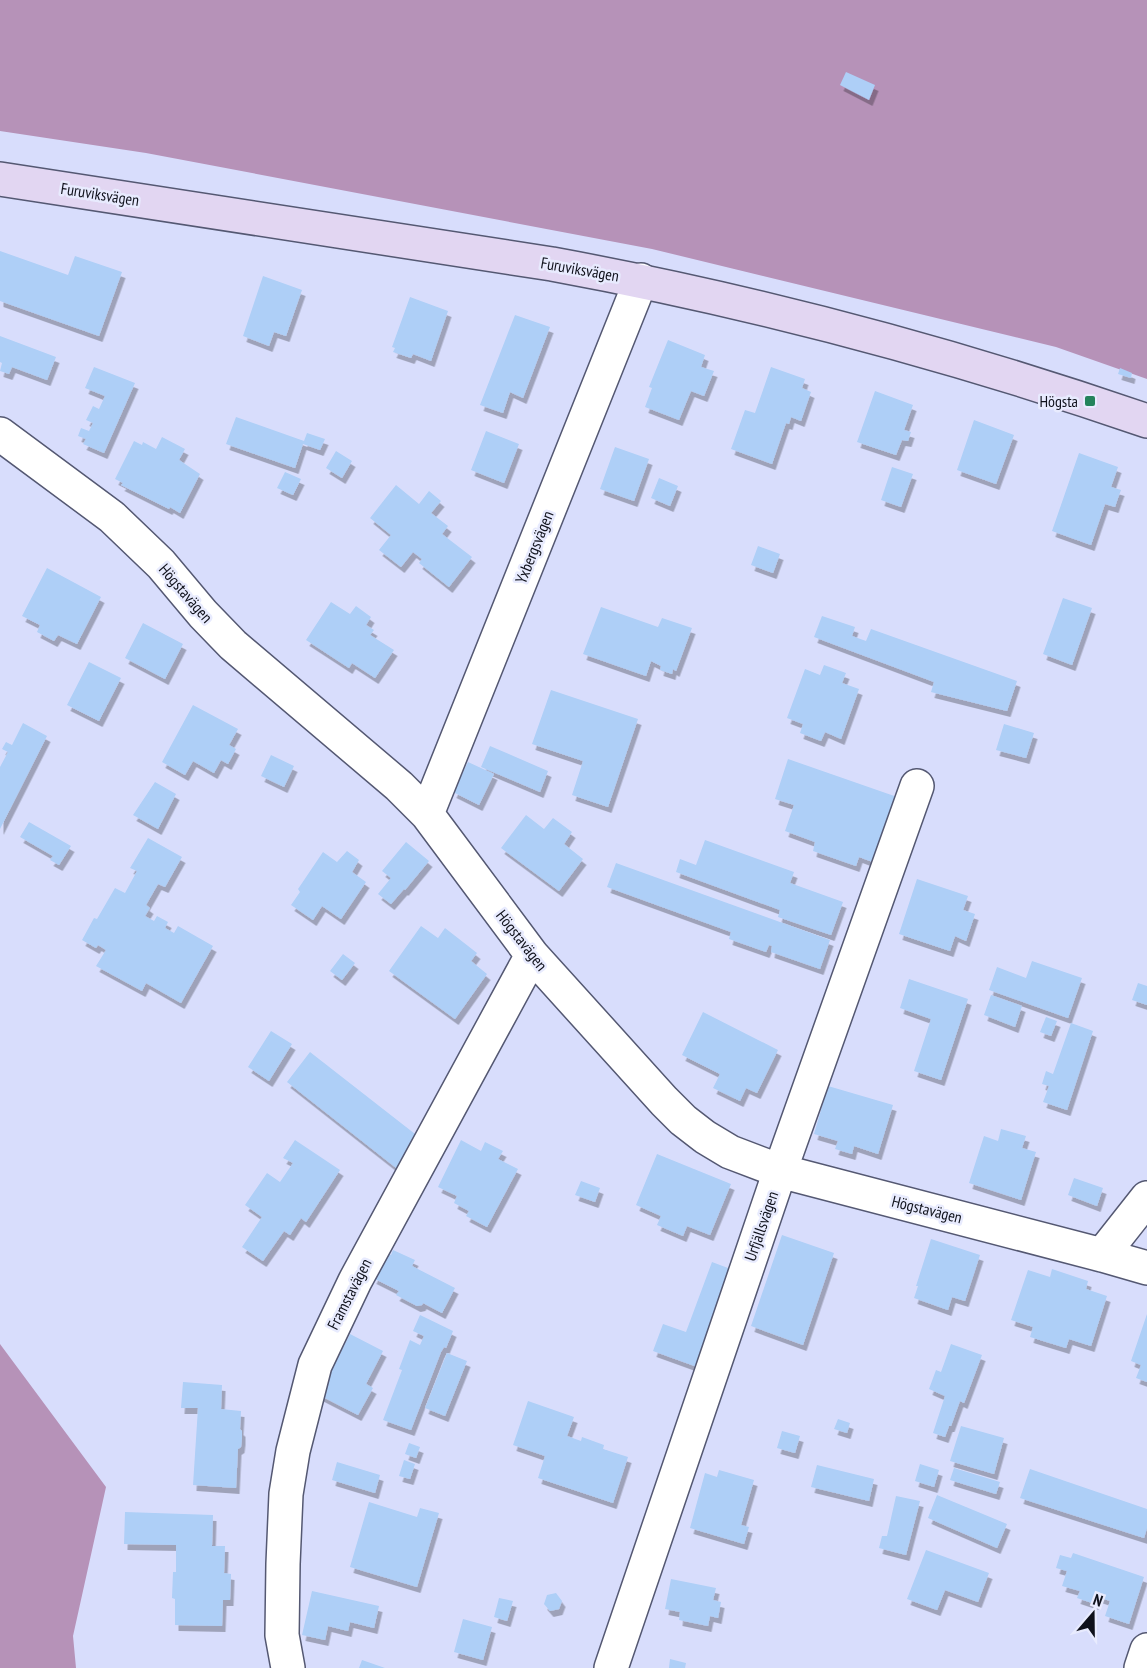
<svg xmlns="http://www.w3.org/2000/svg" width="1147" height="1668" font-family="'PT Sans Narrow',sans-serif">
  <defs>
    <filter id="shadow"><feDropShadow dx="3.5" dy="6" stdDeviation="0" flood-color="#0004"/></filter>
  </defs>
  <rect width="100%" height="100%" fill="#d8ddfc"/>
  <!-- forest -->
  <path fill="#b692b8" d="M 0,0 L 1147,0 L 1147,379 L 1056,347 L 652,249 L 146,153 L 0,131 Z
    M 0,1344 L 106,1487 L 73,1636 L 76,1668 L 0,1668 Z"/>
  <!-- building -->
  <path fill="#aecff7" filter="url(#shadow)" d="M 846,72 L 875,85 L 869,100 L 840,85 Z
    M 0,251 L 68,275 L 75,256 L 122,272 L 99,336 L 0,301 Z
    M 263,276 L 302,290 L 286,336 L 274,332 L 269,346 L 243,336 Z
    M 410,297 L 448,311 L 431,361 L 413,354 L 411,358 L 393,352 L 395,348 L 392,347 Z
    M 515,315 L 550,327 L 523,398 L 510,392 L 503,413 L 480,405 Z
    M 0,336 L 56,357 L 47,380 L 12,367 L 9,374 L 0,371 L 2,363 L 0,362 Z
    M 668,340 L 705,355 L 701,367 L 714,371 L 704,396 L 691,391 L 679,420 L 645,407 L 652,388 L 649,387 Z
    M 94,367 L 135,383 L 104,453 L 83,444 L 86,439 L 78,436 L 81,428 L 89,431 L 93,423 L 86,420 L 93,406 L 99,409 L 105,396 L 85,388 Z
    M 771,367 L 805,379 L 802,388 L 811,392 L 801,421 L 791,417 L 789,424 L 786,423 L 772,464 L 731,449 L 745,410 L 755,413 Z
    M 1120,368 L 1132,373 L 1131,378 L 1118,374 Z
    M 875,391 L 913,405 L 904,430 L 911,432 L 908,441 L 902,440 L 896,455 L 857,442 Z
    M 236,417 L 304,441 L 307,433 L 325,439 L 320,450 L 303,444 L 295,468 L 226,444 Z
    M 974,420 L 1014,435 L 996,484 L 957,470 Z
    M 486,431 L 519,444 L 504,483 L 471,470 Z
    M 162,437 L 185,449 L 179,460 L 200,474 L 180,513 L 170,507 L 169,509 L 121,485 L 123,483 L 115,479 L 134,441 L 142,445 L 143,442 L 156,449 Z
    M 615,447 L 649,459 L 634,501 L 600,489 Z
    M 336,451 L 352,461 L 342,478 L 326,468 Z
    M 1079,453 L 1118,467 L 1111,487 L 1121,490 L 1118,498 L 1115,507 L 1105,504 L 1091,545 L 1052,531 Z
    M 892,467 L 913,474 L 901,507 L 881,500 Z
    M 285,472 L 301,479 L 293,495 L 277,488 Z
    M 659,478 L 678,486 L 670,506 L 651,498 Z
    M 396,485 L 419,504 L 429,491 L 441,501 L 431,513 L 448,526 L 442,534 L 472,557 L 449,587 L 419,563 L 422,559 L 413,552 L 401,567 L 379,550 L 391,535 L 370,518 Z
    M 758,546 L 780,554 L 773,573 L 751,565 Z
    M 47,568 L 101,597 L 77,644 L 58,635 L 54,641 L 37,632 L 40,625 L 22,616 Z
    M 1063,598 L 1092,608 L 1072,665 L 1043,654 Z
    M 331,602 L 350,614 L 356,606 L 371,617 L 366,625 L 374,630 L 370,635 L 394,650 L 375,678 L 352,663 L 349,668 L 306,640 Z
    M 601,607 L 658,627 L 662,618 L 692,628 L 676,671 L 673,669 L 672,674 L 660,670 L 661,666 L 651,661 L 646,676 L 583,654 Z
    M 822,616 L 855,627 L 852,636 L 866,641 L 871,629 L 1017,681 L 1007,711 L 931,692 L 934,682 L 814,637 Z
    M 143,623 L 183,644 L 165,679 L 125,658 Z
    M 89,662 L 121,678 L 99,721 L 67,705 Z
    M 824,665 L 846,673 L 842,683 L 859,689 L 841,739 L 825,732 L 821,741 L 800,733 L 803,724 L 787,718 L 805,669 L 820,675 Z
    M 551,690 L 638,719 L 608,807 L 572,795 L 583,761 L 532,744 Z
    M 193,705 L 238,729 L 229,745 L 236,749 L 228,764 L 221,760 L 214,773 L 193,761 L 185,775 L 162,762 Z
    M 23,723 L 47,736 L 0,829 L 0,767 L 8,752 L 2,749 L 6,742 L 12,745 Z
    M 1004,724 L 1034,733 L 1026,758 L 996,750 Z
    M 490,746 L 548,771 L 540,792 L 481,767 Z
    M 271,755 L 294,766 L 284,787 L 261,776 Z
    M 788,759 L 900,798 L 878,864 L 859,857 L 856,866 L 813,851 L 815,842 L 785,831 L 794,805 L 775,799 Z
    M 468,762 L 494,774 L 479,805 L 453,792 Z
    M 155,782 L 176,794 L 158,829 L 133,815 Z
    M 526,815 L 544,829 L 553,818 L 572,832 L 564,844 L 583,859 L 559,891 L 501,848 Z
    M 29,822 L 71,846 L 59,865 L 50,860 L 53,856 L 20,837 Z
    M 148,838 L 182,857 L 165,887 L 158,884 L 146,905 L 150,908 L 145,916 L 154,921 L 157,916 L 168,922 L 165,928 L 174,933 L 178,926 L 213,946 L 181,1003 L 146,983 L 142,991 L 96,966 L 106,950 L 98,945 L 96,948 L 82,940 L 94,918 L 97,919 L 115,888 L 125,893 L 137,871 L 130,868 Z
    M 705,840 L 794,872 L 790,883 L 843,902 L 831,935 L 778,917 L 780,910 L 676,872 L 680,859 L 696,865 Z
    M 406,842 L 429,861 L 405,890 L 404,889 L 391,904 L 378,894 L 391,878 L 382,871 Z
    M 347,851 L 359,860 L 352,872 L 366,882 L 341,919 L 322,906 L 313,920 L 291,905 L 300,892 L 298,889 L 323,852 L 337,862 Z
    M 616,863 L 830,940 L 820,969 L 771,952 L 772,946 L 769,945 L 766,952 L 729,939 L 731,932 L 607,887 Z
    M 917,879 L 968,896 L 963,910 L 975,914 L 966,941 L 955,936 L 950,951 L 899,934 Z
    M 421,926 L 438,938 L 445,928 L 477,953 L 471,961 L 487,974 L 455,1019 L 389,971 Z
    M 343,954 L 355,963 L 342,980 L 330,971 Z
    M 1032,961 L 1082,978 L 1068,1018 L 989,990 L 997,967 L 1026,978 Z
    M 909,979 L 968,999 L 941,1080 L 914,1071 L 931,1019 L 900,1008 Z
    M 1138,983 L 1147,986 L 1147,1005 L 1132,1000 Z
    M 991,995 L 1022,1006 L 1015,1027 L 984,1015 Z
    M 703,1012 L 778,1050 L 757,1093 L 746,1088 L 740,1101 L 713,1088 L 720,1074 L 682,1055 Z
    M 1046,1017 L 1057,1021 L 1051,1036 L 1040,1032 Z
    M 1071,1023 L 1093,1031 L 1067,1110 L 1043,1102 L 1049,1086 L 1042,1084 L 1046,1071 L 1053,1074 Z
    M 271,1031 L 292,1044 L 269,1081 L 248,1067 Z
    M 310,1052 L 424,1141 L 400,1171 L 287,1082 Z
    M 828,1086 L 893,1105 L 878,1154 L 854,1146 L 852,1154 L 835,1149 L 838,1141 L 814,1134 Z
    M 1001,1129 L 1026,1136 L 1022,1148 L 1036,1152 L 1021,1200 L 969,1183 L 984,1136 L 998,1141 Z
    M 295,1140 L 340,1170 L 306,1222 L 301,1218 L 290,1235 L 284,1231 L 263,1261 L 242,1247 L 262,1217 L 245,1205 L 267,1173 L 280,1182 L 293,1163 L 283,1158 Z
    M 461,1140 L 481,1151 L 485,1142 L 503,1151 L 498,1159 L 518,1169 L 487,1227 L 466,1216 L 469,1211 L 454,1203 L 457,1196 L 438,1187 Z
    M 657,1154 L 731,1184 L 710,1235 L 687,1226 L 683,1236 L 657,1225 L 661,1216 L 636,1205 Z
    M 1074,1178 L 1103,1188 L 1097,1206 L 1068,1195 Z
    M 581,1181 L 600,1188 L 595,1202 L 575,1195 Z
    M 782,1235 L 834,1253 L 803,1345 L 751,1326 Z
    M 931,1239 L 980,1255 L 965,1301 L 952,1297 L 948,1310 L 914,1298 L 918,1286 L 916,1286 Z
    M 393,1250 L 415,1260 L 412,1266 L 455,1288 L 442,1313 L 423,1303 L 422,1305 L 417,1306 L 396,1295 L 399,1291 L 373,1278 L 386,1252 L 391,1255 Z
    M 712,1262 L 736,1271 L 700,1368 L 653,1351 L 663,1324 L 686,1332 Z
    M 1052,1269 L 1088,1281 L 1086,1289 L 1107,1296 L 1091,1346 L 1069,1339 L 1066,1348 L 1030,1337 L 1033,1327 L 1011,1320 L 1028,1270 L 1050,1277 Z
    M 1147,1314 L 1147,1382 L 1136,1378 L 1141,1365 L 1131,1361 Z
    M 420,1315 L 453,1331 L 446,1348 L 444,1347 L 441,1352 L 411,1430 L 383,1420 L 402,1370 L 399,1369 L 410,1340 L 420,1345 L 424,1336 L 413,1331 Z
    M 350,1334 L 383,1351 L 366,1384 L 373,1388 L 358,1415 L 319,1395 Z
    M 951,1344 L 982,1355 L 964,1403 L 960,1401 L 951,1426 L 949,1426 L 945,1437 L 933,1433 L 945,1396 L 929,1389 L 936,1370 L 941,1372 Z
    M 447,1353 L 467,1361 L 445,1416 L 425,1408 Z
    M 183,1382 L 222,1385 L 221,1409 L 241,1411 L 240,1429 L 242,1431 L 242,1439 L 241,1447 L 238,1449 L 236,1488 L 193,1485 L 198,1408 L 181,1408 Z
    M 528,1401 L 574,1417 L 567,1436 L 581,1441 L 582,1437 L 604,1445 L 603,1449 L 628,1457 L 613,1503 L 538,1478 L 545,1456 L 513,1445 Z
    M 838,1419 L 850,1423 L 847,1433 L 834,1429 Z
    M 961,1426 L 1004,1438 L 994,1474 L 950,1461 Z
    M 782,1431 L 800,1436 L 795,1453 L 777,1448 Z
    M 409,1443 L 420,1447 L 416,1458 L 405,1454 Z
    M 404,1460 L 415,1464 L 410,1479 L 399,1476 Z
    M 337,1462 L 380,1475 L 375,1493 L 332,1480 Z
    M 920,1464 L 939,1470 L 934,1487 L 915,1481 Z
    M 817,1465 L 874,1479 L 869,1501 L 811,1487 Z
    M 954,1468 L 1000,1482 L 996,1494 L 950,1480 Z
    M 1030,1469 L 1147,1509 L 1147,1528 L 1144,1538 L 1020,1498 Z
    M 719,1470 L 754,1480 L 741,1525 L 749,1527 L 744,1544 L 690,1528 L 705,1473 L 717,1477 Z
    M 937,1495 L 1007,1524 L 997,1548 L 928,1518 Z
    M 896,1496 L 920,1501 L 906,1555 L 879,1548 L 882,1536 L 887,1536 Z
    M 369,1502 L 417,1517 L 420,1508 L 439,1513 L 417,1587 L 350,1567 Z
    M 125,1512 L 213,1515 L 212,1546 L 225,1546 L 224,1573 L 231,1574 L 230,1600 L 223,1600 L 222,1626 L 175,1625 L 175,1599 L 172,1598 L 173,1572 L 176,1572 L 176,1545 L 124,1544 Z
    M 926,1550 L 989,1573 L 978,1602 L 945,1590 L 937,1610 L 907,1599 Z
    M 1073,1553 L 1144,1577 L 1129,1624 L 1105,1616 L 1110,1601 L 1098,1597 L 1095,1604 L 1077,1598 L 1080,1591 L 1062,1586 L 1067,1571 L 1056,1568 L 1060,1555 L 1071,1558 Z
    M 671,1579 L 716,1588 L 713,1600 L 721,1602 L 718,1618 L 710,1616 L 708,1626 L 679,1620 L 680,1612 L 665,1609 Z
    M 312,1591 L 379,1606 L 374,1628 L 350,1622 L 348,1631 L 328,1626 L 325,1640 L 302,1635 Z
    M 556,1593 L 562,1601 L 559,1609 L 550,1611 L 544,1604 L 547,1595 Z
    M 499,1598 L 513,1601 L 507,1621 L 494,1617 Z
    M 463,1619 L 492,1627 L 483,1660 L 454,1652 Z
    M 670,1659 L 686,1663 L 685,1668 L 669,1668 Z
    M 362,1660 L 385,1668 L 359,1668 Z"/>
  <g fill="none" stroke-linecap="round" stroke-linejoin="round">
    <defs>
      <path id="street" d="M 0,434 L 112,517 L 161,564 L 203,614 L 233,645 L 399,786 L 427,814 L 532,955 L 664,1101 L 683,1120 L 705,1137 L 730,1152 L 780,1171 L 1102,1255 L 1147,1268
        M 427,814 L 641,280
        M 1102,1255 L 1147,1198
        M 288,1668 L 282,1635 L 283,1564 L 286,1494 L 293,1451 L 315,1365 L 355,1281 L 532,955
        M 611,1668 L 780,1171 L 917,786
        M 1141,1668 L 1147,1650"/>
      <path id="secondary" d="M 0,179 L 552,264 C 753,301 953,354 1147,421"/>
    </defs>
    <!-- street casing -->
    <use href="#street" stroke="#545872" stroke-width="36"/>
    <!-- secondary casing -->
    <use href="#secondary" stroke="#545872" stroke-width="36"/>
    <!-- street -->
    <use href="#street" stroke="#fff" stroke-width="33"/>
    <!-- secondary -->
    <use href="#secondary" stroke="#e2d6f2" stroke-width="33"/>
  </g>
  <!-- markers -->
  <rect fill="#24835b" stroke="#e8ebfe" stroke-width="2" x="1084" y="395" width="12" height="12" rx="3"/>
  <g text-anchor="middle" stroke-width="5" stroke-linejoin="round" paint-order="stroke">
    <!-- street labels -->
    <g font-size="16" fill="#0f111b" stroke="#e8ebfe">
      <text transform="translate(100 194) rotate(9)" y="6">Furuviksvägen</text>
      <text transform="translate(580 269) rotate(10)" y="6">Furuviksvägen</text>
      <text transform="translate(534 547) rotate(-68)" y="6">Yxbergsvägen</text>
      <text transform="translate(186 593) rotate(49)" y="6">Högstavägen</text>
      <text transform="translate(522 940) rotate(52)" y="6">Högstavägen</text>
      <text transform="translate(927 1209) rotate(14)" y="6">Högstavägen</text>
      <text transform="translate(761 1226) rotate(-71)" y="6">Urfjällsvägen</text>
      <text transform="translate(349 1294) rotate(-63)" y="6">Framstavägen</text>
    </g>
    <!-- poi labels -->
    <g font-size="16" fill="#0f111b" stroke="#e8ebfe" text-anchor="end">
      <text x="1078" y="407">Högsta</text>
    </g>
  </g>
  <!-- north arrow -->
  <g transform="translate(1093 1614) rotate(20)" stroke="#e8ebfe" stroke-width="4.5" paint-order="stroke">
  <path d="M0-4.5L10 22L0 15L-10 22Z" fill="#0f111b"/>
  <text y="-9" font-size="16" font-weight="bold" text-anchor="middle" fill="#0f111b">N</text>
  </g>
</svg>
